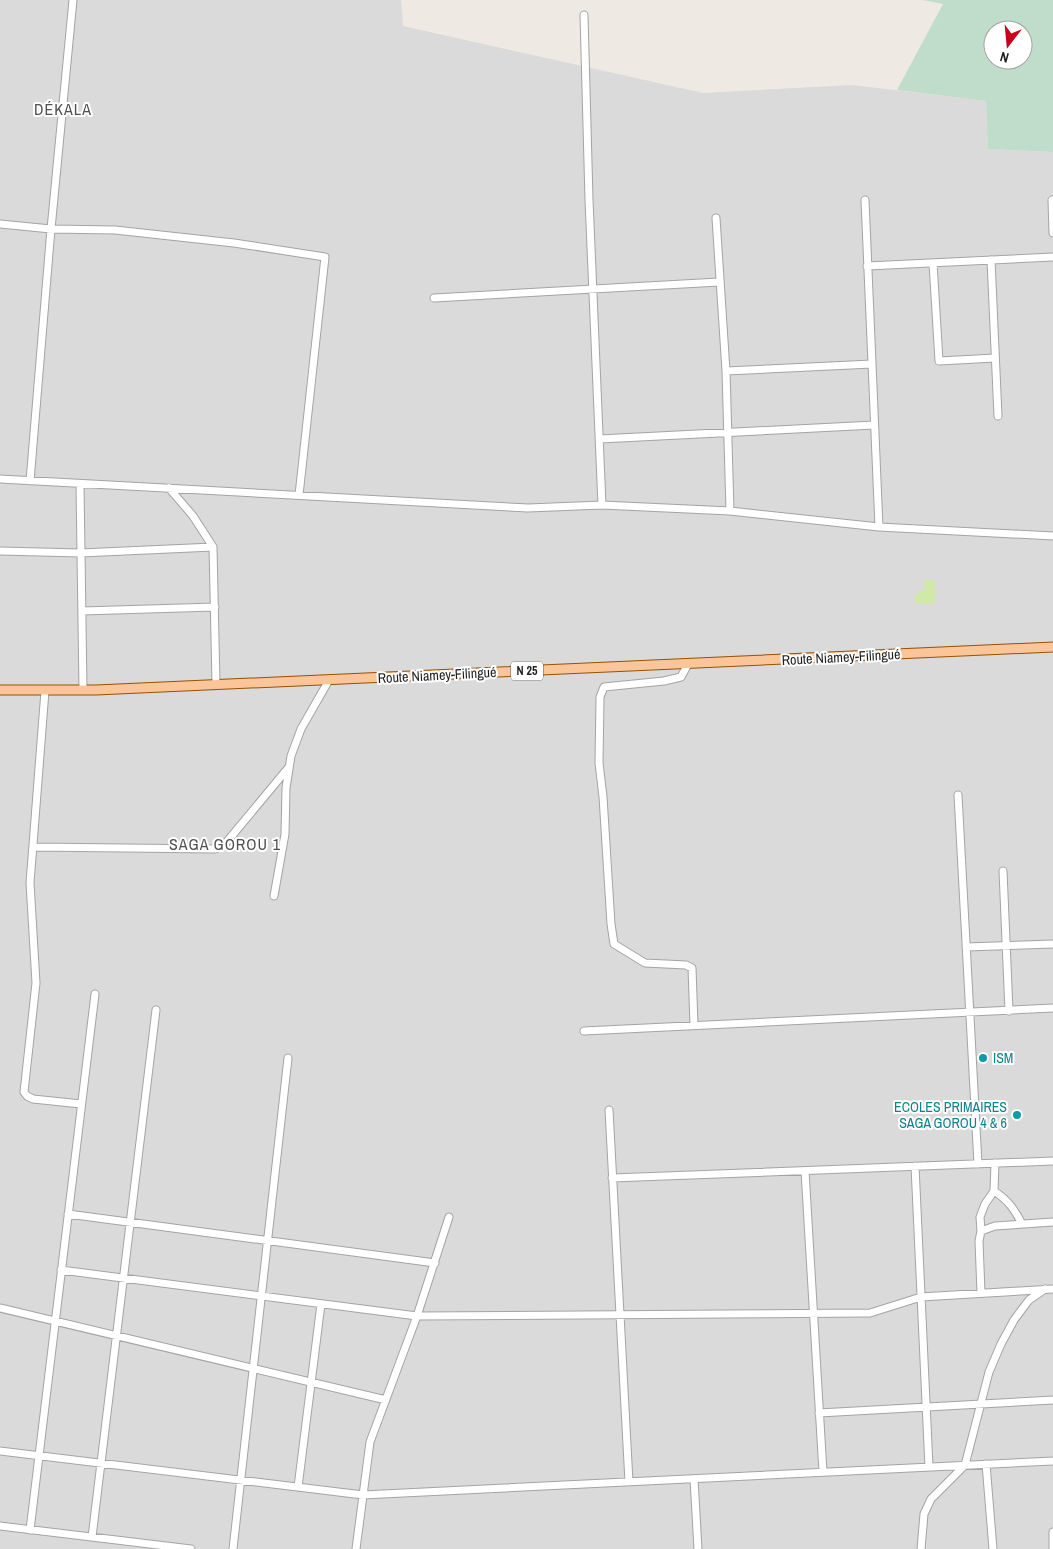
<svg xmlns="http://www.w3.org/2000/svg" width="1053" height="1549" font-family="'Archivo Narrow',sans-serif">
  <rect width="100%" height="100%" fill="#eee9e3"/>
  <!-- residential -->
  <path fill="#dbdada" d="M 0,0 L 401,0 L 403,26 L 703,93 L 852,85 L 986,101 L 988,149 L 1053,152 L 1053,1549 L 0,1549 Z"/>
  <!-- grass -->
  <path fill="#d0e9a8" d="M 924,580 L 935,580 L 936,603 L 915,604 L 915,594 L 919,594 L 919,591 L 925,590 Z"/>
  <!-- wetland -->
  <path fill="#c0dccb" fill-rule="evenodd" d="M 923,0 L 1053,0 L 1053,152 L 988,149 L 986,101 L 897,90 L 943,4 ZM 993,30 L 1023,30 L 1023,60 L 993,60 Z"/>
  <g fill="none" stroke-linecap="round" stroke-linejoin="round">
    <defs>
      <path id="minor" d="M 584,15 L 589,200 L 602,505
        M 865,200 L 879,527
        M 1052,200 L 1053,233
        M 716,218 L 726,371 L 730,511
        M 0,224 L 51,229 L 115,230 L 234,243 L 325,257 L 299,495
        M 991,260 L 998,416
        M 933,263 L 939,361 L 995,358
        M 867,266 L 1053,257
        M 434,298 L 719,282
        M 726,371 L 872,364
        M 600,439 L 874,425
        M 0,479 L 528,508 L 602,505 L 730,511 L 879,527 L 1053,536
        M 30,481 L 51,229 L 73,0
        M 80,484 L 83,690
        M 169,488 L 193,516 L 213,547 L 216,685
        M 0,551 L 81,553 L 213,547
        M 82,611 L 215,607
        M 688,664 L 681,677 L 664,681 L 604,687 L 600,697 L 599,763 L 603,797 L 611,924 L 614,944 L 645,963 L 686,965 L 692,968 L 694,1025
        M 45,691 L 30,883 L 36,983 L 24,1092 L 27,1096 L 33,1099 L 81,1104
        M 958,795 L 978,1164
        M 33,847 L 215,849 L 225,844 L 289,767
        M 1003,871 L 1009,1011
        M 274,896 L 285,834 L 286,788 L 291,756 L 301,729 L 329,680
        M 966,947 L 1053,944
        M 584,1031 L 1053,1008
        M 609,1110 L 629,1482
        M 915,1166 L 929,1467
        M 805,1171 L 823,1472
        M 612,1178 L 1053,1161
        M 994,1191 C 1008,1200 1015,1210 1022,1224
        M 68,1214 L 435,1263
        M 981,1231 L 995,1226 L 1053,1222
        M 61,1270 L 417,1316 L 870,1313 L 921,1297 L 1053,1289
        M 981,1293 L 979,1241 L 981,1231 L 980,1217 L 985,1204 L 994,1191 L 995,1163
        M 0,1308 L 386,1400
        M 819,1413 L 1053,1400
        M 0,1451 L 363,1495 L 1053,1461
        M 986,1464 L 993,1549
        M 694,1479 L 698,1549
        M 298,1487 L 321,1304
        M 0,1526 L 191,1549
        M 30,1530 L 95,994
        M 1053,1532 L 1053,1549
        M 92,1537 L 156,1010
        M 233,1549 L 288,1058
        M 356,1549 L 370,1442 L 417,1316 L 449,1217
        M 921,1549 L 924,1514 L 931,1499 L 965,1465 L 989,1372 L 1001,1344 L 1014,1320 L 1029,1300 L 1045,1289"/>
      <path id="major" d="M 0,690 L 96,690 L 1053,647"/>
    </defs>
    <!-- minor casing -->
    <use href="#minor" stroke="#a4a4a4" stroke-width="9"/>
    <!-- major casing -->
    <use href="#major" stroke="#965100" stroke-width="11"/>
    <!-- minor -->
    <use href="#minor" stroke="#fff" stroke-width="7"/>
    <!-- major -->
    <use href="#major" stroke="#fbc59a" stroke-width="9"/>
  </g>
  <!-- markers -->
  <g fill="#0f9aa8" stroke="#fff" stroke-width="2">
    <circle cx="983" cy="1058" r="5"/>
    <circle cx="1017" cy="1115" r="5"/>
  </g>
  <g text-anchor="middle" stroke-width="4" stroke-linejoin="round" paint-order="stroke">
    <!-- shield labels -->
    <rect fill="#fff" stroke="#616161" stroke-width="1" x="511" y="661.5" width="32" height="19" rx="4"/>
    <g font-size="12" font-weight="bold" fill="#1d1d1d">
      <text x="527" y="675">N 25</text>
    </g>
    <!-- street labels -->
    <g font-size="14" fill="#1d1d1d" stroke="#fff">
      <text transform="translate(841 657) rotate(-3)" y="5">Route Niamey-Filingué</text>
      <text transform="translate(437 675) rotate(-3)" y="5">Route Niamey-Filingué</text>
    </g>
    <!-- culture labels -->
    <g font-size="14" fill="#0d838f" stroke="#fff" text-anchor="start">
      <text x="993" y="1063">ISM</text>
      <text x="1007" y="1112" text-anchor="end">ECOLES PRIMAIRES<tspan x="1007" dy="16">SAGA GOROU 4 &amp; 6</tspan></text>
    </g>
    <!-- quarter labels -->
    <g font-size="16" letter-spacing="1" fill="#505050" stroke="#fff">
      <text x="63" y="115">DÉKALA</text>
      <text x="225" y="850">SAGA GOROU 1</text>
    </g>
  </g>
  <!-- north arrow -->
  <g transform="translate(1008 45) rotate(196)"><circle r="24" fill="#ffffff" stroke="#a5a5a5"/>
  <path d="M0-4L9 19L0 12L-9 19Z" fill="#ca001b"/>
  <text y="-8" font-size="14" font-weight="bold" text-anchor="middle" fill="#1d1d1d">N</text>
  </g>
</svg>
